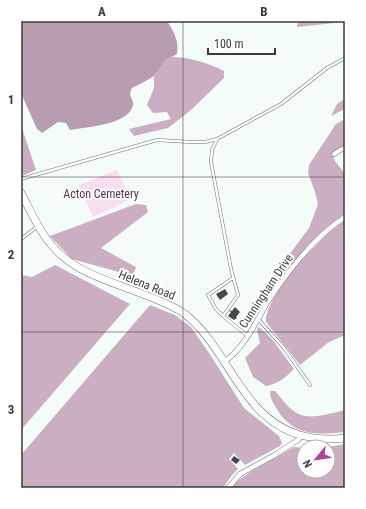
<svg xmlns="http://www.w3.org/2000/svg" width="366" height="509" font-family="'Roboto Condensed',sans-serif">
  <rect width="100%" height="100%" fill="#f4fcf9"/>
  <!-- green -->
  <path fill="#f9ddf0" d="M 117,170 L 131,199 L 93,217 L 78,185 Z"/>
  <!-- forest -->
  <path fill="#cbaec2" d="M 298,21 L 338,21 L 334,23 L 297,27 Z
    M 172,57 C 189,57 208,63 224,71 L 224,78 L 191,110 L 168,128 L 134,136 L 129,129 L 171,119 L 167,112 L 153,113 L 147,105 L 154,88 L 154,76 L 166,60 Z
    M 345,99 L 345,109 L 331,116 L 337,104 Z
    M 345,119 L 345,146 L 332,153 L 335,161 L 345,174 L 345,214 C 307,238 285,276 256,310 L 254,309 L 252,305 L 309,228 L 318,204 L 315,192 L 308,173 L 309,165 L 336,124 Z
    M 21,125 L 36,170 L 22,176 L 21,173 Z
    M 136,204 L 146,205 L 148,212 L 101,248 L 136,267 L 133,276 L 72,259 L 50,236 Z
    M 345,220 L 345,335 L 329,342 L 300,365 L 266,322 C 264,297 323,234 345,220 Z
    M 55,265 L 130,304 L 21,430 L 21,275 L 32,277 Z
    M 150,305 L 175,315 L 191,327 L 209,353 L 244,408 L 279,436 L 282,443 L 280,446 L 245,465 L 234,453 L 229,459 L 238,469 L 232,475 L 223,488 L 21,488 L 21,455 Z
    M 259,327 L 272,339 L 294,369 C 285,378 278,384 266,386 L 253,377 L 245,358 L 260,343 L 257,329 Z
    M 270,391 L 275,391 C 282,399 290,411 301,415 C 312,419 333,413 345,410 L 345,432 C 318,435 294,436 278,411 C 274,404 270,399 270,391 Z
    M 345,444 L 345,488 L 232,488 L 236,482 L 252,471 L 294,447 L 304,448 L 304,471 L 328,471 L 328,447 Z"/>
  <!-- water -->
  <path fill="#b89caf" d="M 21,21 L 167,21 C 174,32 179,40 177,54 L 166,60 L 154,76 L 144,82 L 132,88 C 131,90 130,92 130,94 C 131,99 135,102 132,108 C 125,125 86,127 70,130 L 66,123 L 58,122 L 42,133 L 37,129 L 21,93 Z"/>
  <!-- building -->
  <path fill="#434947" d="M 225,289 L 228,294 L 220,300 L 216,294 Z
    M 235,307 L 240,312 L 236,317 L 237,318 L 234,320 L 228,316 L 231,312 L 228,310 L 232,311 Z
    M 234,456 L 240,460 L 236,464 L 231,460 Z"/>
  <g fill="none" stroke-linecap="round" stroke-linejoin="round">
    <defs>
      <path id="service" d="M 217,139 L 212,150 L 211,162 L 231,269 L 238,295 L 223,316 L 248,336
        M 21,179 L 157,140 L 191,142 L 205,142 L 217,139 L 281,104 L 327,68 L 345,58
        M 21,239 L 38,226
        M 223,316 L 216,309 L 208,295 L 233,278
        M 258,319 L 284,348 L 310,385"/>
      <path id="minor" d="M 334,154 L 340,150 L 345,148
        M 224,362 C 244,348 255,324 267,303 C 288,271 313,238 345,217
        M 228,488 L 240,474 L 273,456 L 298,440 L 302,435"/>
      <path id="secondary" d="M 21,193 C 29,208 36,224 46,238 C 66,268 100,278 132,290 C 150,297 169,303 185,314 C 229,349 241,418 300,435 C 315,439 330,440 345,438"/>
    </defs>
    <!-- service casing -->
    <use href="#service" stroke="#6b726f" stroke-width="3.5"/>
    <!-- minor casing -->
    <use href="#minor" stroke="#6b726f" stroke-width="5.5"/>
    <!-- secondary casing -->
    <use href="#secondary" stroke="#6b726f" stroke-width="8"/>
    <!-- service -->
    <use href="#service" stroke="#fff" stroke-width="2.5"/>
    <!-- minor -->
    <use href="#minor" stroke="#fff" stroke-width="4.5"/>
    <!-- secondary -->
    <use href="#secondary" stroke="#fff" stroke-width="7"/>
  </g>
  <!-- grid -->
  <path fill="none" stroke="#393c3b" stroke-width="1" stroke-opacity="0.55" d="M 183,21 L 183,488M 21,177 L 345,177M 21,332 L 345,332"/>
  <g text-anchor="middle" stroke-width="4" stroke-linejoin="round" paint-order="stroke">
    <!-- park labels -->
    <g font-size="12" fill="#5a314f" stroke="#fff">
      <text x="101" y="198">Acton Cemetery</text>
    </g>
    <!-- street labels -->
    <g font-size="12" fill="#393c3b" stroke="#fff">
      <text transform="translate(147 285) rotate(22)" y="4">Helena Road</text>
      <text transform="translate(266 291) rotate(-56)" y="4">Cunningham Drive</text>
    </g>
  </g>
  <!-- border -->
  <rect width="366" height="509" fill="none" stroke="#ffffff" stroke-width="44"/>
  <!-- north arrow -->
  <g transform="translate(316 459) rotate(241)"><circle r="19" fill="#ffffff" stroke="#b0b1b1"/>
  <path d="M0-3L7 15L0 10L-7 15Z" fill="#b44099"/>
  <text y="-6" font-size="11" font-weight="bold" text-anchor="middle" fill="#393c3b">N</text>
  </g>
  <!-- scale -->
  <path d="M208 48v6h67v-6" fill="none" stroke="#393c3b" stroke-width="2"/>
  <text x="214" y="48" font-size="12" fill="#393c3b" stroke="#ffffff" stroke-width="3" paint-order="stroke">100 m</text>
  <rect x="22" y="22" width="322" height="465" fill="none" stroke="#393c3b" stroke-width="1.5"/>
  <g font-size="13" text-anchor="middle" font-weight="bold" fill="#393c3b">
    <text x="102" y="16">A</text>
    <text x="264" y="16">B</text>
    <text x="11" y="104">1</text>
    <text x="11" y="259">2</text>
    <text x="11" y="414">3</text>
  </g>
</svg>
